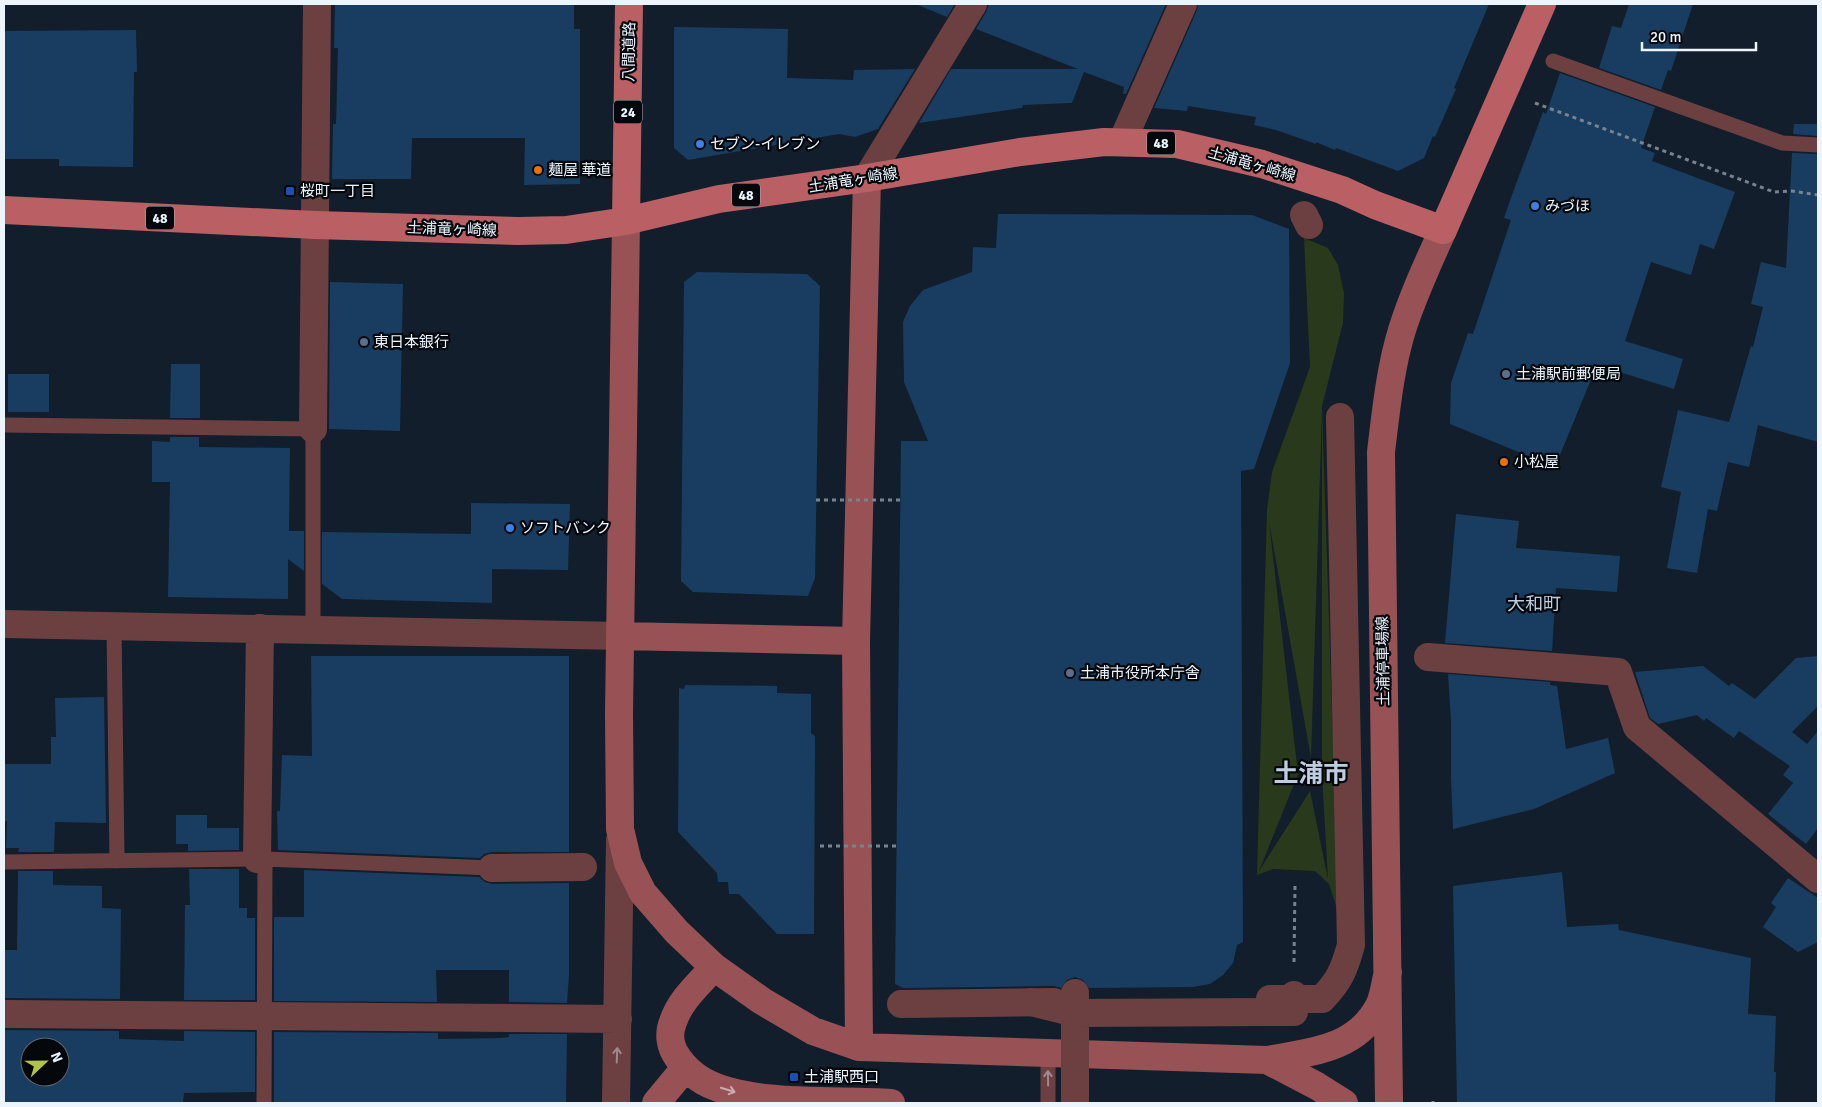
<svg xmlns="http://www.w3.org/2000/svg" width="1822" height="1107" font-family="Signika,'Noto Sans JP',sans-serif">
  <rect width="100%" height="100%" fill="#121e2b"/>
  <!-- green -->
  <path fill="#29391b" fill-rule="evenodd" d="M 1304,238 L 1328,248 L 1338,265 L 1344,293 L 1343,323 L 1322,406 L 1339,925 L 1336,906 L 1329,884 L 1315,871 L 1273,869 L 1257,875 L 1267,510 L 1272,472 L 1310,367 ZM 1322,411 L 1322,774 L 1328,879 L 1310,791 L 1259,871 L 1298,774 L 1269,522 L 1311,758 Z"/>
  <!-- building -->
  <path fill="#183d61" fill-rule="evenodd" d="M 335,4 L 574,4 L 574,29 L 580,29 L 580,184 L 524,185 L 525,138 L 412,138 L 411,179 L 332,179 L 333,124 L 336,124 L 338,48 L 334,48 Z
    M 918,4 L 955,4 L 947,17 L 918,5 Z
    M 989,4 L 1166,4 L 1126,94 L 1123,94 L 1124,87 L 1084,72 L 1072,103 L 1023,105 L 1022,108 L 919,123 L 951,69 L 1078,69 L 976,29 L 986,12 Z
    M 1198,4 L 1489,4 L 1454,88 L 1456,89 L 1435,137 L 1433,136 L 1424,158 L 1398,171 L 1336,148 L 1335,150 L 1316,142 L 1316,144 L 1276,130 L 1254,125 L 1256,117 L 1188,106 L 1187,111 L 1154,108 L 1197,10 Z
    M 1629,4 L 1693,4 L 1671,71 L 1668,70 L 1661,90 L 1599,68 L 1612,26 L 1621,28 Z
    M 674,27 L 788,29 L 787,78 L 853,80 L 854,70 L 915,69 L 878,129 L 855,137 L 839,134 L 688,160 L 674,148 Z
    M 136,30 L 137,72 L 134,72 L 133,167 L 59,166 L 59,159 L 4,159 L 4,31 Z
    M 1560,73 L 1655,107 L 1641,148 L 1655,153 L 1652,161 L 1735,192 L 1714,249 L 1700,244 L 1691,275 L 1651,262 L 1625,341 L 1683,359 L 1674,389 L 1597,365 L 1555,467 L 1450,424 L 1451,383 L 1468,333 L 1473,334 L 1511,220 L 1504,218 L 1513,192 L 1543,112 L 1546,114 Z
    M 1794,124 L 1818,124 L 1818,136 L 1793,134 Z
    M 1792,153 L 1818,154 L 1818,442 L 1758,425 L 1749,467 L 1728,462 L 1717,511 L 1708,509 L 1697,573 L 1667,568 L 1681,492 L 1661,487 L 1678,410 L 1729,422 L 1751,346 L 1753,347 L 1763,307 L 1751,304 L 1761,262 L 1786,268 Z
    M 998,214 L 1252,215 L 1289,229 L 1290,363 L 1254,469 L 1241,471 L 1243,942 L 1237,945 L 1233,963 L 1223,975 L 1210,984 L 1193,987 L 1089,988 L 1083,980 L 1075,977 L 1067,980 L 1061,988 L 1054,986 L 903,988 L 895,984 L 901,441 L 928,441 L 904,382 L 903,322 L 910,306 L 923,290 L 972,272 L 973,247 L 996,248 Z
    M 697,272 L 807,274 L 820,286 L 815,578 L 808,596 L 693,592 L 681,581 L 684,282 Z
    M 330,282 L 403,284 L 400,431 L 329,429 Z
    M 171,364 L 200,364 L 200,418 L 170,418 Z
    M 8,374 L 49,374 L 49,412 L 8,412 Z
    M 170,437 L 199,437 L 199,447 L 290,448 L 289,531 L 304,531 L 304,571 L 288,559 L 288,599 L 168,597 L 170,482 L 152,482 L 152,441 L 170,442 Z
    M 471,503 L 570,504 L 568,570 L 492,569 L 492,603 L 342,599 L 322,584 L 322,532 L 471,534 Z
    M 1456,514 L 1519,521 L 1516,548 L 1620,556 L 1617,592 L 1556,588 L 1552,651 L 1445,643 Z
    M 311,656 L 569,656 L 569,852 L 492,852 L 484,854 L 480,858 L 278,850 L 277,811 L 280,811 L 282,755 L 312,756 Z
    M 1818,656 L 1818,706 L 1792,732 L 1807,744 L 1818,731 L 1818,828 L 1806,844 L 1768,814 L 1793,783 L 1783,775 L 1790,766 L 1739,731 L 1734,738 L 1706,718 L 1704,721 L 1697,715 L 1658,724 L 1650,718 L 1635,672 L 1703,666 L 1729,686 L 1732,683 L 1755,699 L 1796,658 Z
    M 1448,674 L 1550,682 L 1550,685 L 1557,686 L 1566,749 L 1608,738 L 1615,773 L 1534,809 L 1453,829 L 1451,778 L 1451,721 Z
    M 685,685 L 777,686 L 777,693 L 811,694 L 811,733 L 815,736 L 814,934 L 777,934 L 739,894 L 729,894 L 728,882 L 718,882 L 717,873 L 678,832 L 679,688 L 684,689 Z
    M 104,697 L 106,823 L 55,822 L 54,852 L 18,852 L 19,848 L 6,848 L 7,821 L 4,821 L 4,764 L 51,764 L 51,737 L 56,737 L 55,698 Z
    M 176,815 L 207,815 L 207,828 L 239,828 L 239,850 L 188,851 L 188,844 L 176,844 Z
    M 189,869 L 239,869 L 239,908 L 247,908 L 247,918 L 255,918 L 255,1000 L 184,1000 L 185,905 L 190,905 Z
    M 304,870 L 479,877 L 485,882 L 492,884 L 569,883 L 569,975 L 567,1003 L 509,1002 L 509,970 L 436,970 L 437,1002 L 274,1001 L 274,917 L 304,917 Z
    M 18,871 L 53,871 L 53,885 L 102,886 L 102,908 L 121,909 L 120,999 L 4,998 L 4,950 L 17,950 Z
    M 1562,872 L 1567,927 L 1618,924 L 1619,930 L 1751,958 L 1748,1014 L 1776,1016 L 1774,1072 L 1776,1072 L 1775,1103 L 1477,1103 L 1457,1102 L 1453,886 Z
    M 1788,878 L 1818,898 L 1818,942 L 1798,952 L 1763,927 L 1776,907 L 1771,903 Z
    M 4,1030 L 119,1031 L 119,1039 L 184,1041 L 184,1031 L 255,1032 L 255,1092 L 184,1093 L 183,1103 L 4,1103 ZM 30,1047 L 60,1047 L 60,1077 L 30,1077 Z
    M 274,1032 L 438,1033 L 438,1039 L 501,1038 L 509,1037 L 509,1034 L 567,1034 L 566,1103 L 274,1103 Z"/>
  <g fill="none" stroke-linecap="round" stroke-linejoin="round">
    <!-- path -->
    <path stroke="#78838e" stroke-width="3" stroke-dasharray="4 4" stroke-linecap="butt" d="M 1535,103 L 1774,192 L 1792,191 L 1818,195
      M 1294,962 L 1295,885
      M 1433,1101 L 1433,1103"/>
    <!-- lane -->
    <path stroke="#6c4041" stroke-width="15" d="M 1553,61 L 1782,143 L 1818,145
      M 4,425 L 313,429 L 313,631
      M 114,625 L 117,861
      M 4,862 L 265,859 L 492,868
      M 1048,1052 L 1048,1103
      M 264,1103 L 265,859"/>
    <!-- street -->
    <path stroke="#6c4041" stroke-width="28" d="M 1122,142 L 1183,4
      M 867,178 L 973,4
      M 1304,215 L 1309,225
      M 313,429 L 317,4
      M 4,624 L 621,636
      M 1428,657 L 1618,672 L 1637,727 L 1818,879
      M 257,859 L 260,628
      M 492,868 L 583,867
      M 1270,999 L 1322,999 C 1340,980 1344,970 1351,945 L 1340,417
      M 901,1004 L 1054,1002
      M 4,1014 L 618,1019
      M 616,1103 L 620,840"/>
    <!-- secondary -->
    <path stroke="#985255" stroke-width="28" d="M 626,221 L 619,714 L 620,829 L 628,863 L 643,893 L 677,932 L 714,967 L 762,1001 L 813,1031 L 859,1047 L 1267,1060 C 1310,1052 1356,1050 1379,1006 C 1384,996 1385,983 1388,972
      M 621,636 L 856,641
      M 714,967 C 699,984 680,1000 673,1022 C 668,1034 670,1047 678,1058 C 684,1067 693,1075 703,1081 C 749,1107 837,1099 891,1103
      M 859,1047 L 856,641 L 867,178
      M 1267,1060 L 1317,1086 L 1344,1103
      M 656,1103 L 685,1068
      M 1389,1103 L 1381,452 C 1386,411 1390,369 1402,330 C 1413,295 1428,263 1443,230"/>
    <!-- primary -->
    <path stroke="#ba6065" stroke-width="28" d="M 4,210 L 315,225 L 518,231 L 566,230 L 626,221 L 719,199 L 867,178 L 1020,152 L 1104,142 L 1177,144 L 1262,164 L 1342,190 L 1375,205 L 1443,230 L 1542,4
      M 626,221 L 629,4"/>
    <!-- path-bridge -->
    <path stroke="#78838e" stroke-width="3" stroke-dasharray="4 4" stroke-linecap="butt" d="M 816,500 L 900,500
      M 820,846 L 897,846"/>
    <!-- street-bridge -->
    <path stroke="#6c4041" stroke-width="28" d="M 1075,993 L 1075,1103
      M 1031,1002 L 1075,1013 L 1294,1012 L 1294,995"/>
  </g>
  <!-- one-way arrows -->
  <defs><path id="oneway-shaft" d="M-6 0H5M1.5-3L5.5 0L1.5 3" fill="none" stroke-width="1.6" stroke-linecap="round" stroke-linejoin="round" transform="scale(1.25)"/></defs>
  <g stroke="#9f888d">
    <use href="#oneway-shaft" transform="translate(617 1055) rotate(-88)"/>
    <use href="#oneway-shaft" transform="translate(1048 1078) rotate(-91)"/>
  </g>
  <use stroke="#c6acb2" href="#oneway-shaft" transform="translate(728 1090) rotate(17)"/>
  <!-- markers -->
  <g fill="#3f7fe0" stroke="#04080d" stroke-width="2">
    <circle cx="700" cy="144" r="5"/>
    <circle cx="1535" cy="206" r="5"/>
    <circle cx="510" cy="528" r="5"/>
  </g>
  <g fill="#e8710a" stroke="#04080d" stroke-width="2">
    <circle cx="538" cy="170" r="5"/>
    <circle cx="1504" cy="462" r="5"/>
  </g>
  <g fill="#1a4fb4" stroke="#04080d" stroke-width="2">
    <rect x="285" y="186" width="10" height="10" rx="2.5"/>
    <rect x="789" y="1072" width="10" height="10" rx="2.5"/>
  </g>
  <g fill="#5c6f8a" stroke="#04080d" stroke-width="2">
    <circle cx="364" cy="342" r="5"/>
    <circle cx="1506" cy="374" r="5"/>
    <circle cx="1070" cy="673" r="5"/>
  </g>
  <g text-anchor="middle" stroke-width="4.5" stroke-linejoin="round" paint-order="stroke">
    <!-- shield labels -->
    <g fill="#04080d" stroke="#a6aeb6" stroke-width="1">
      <rect x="614" y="100.5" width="28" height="23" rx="4"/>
      <rect x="1147" y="131.5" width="28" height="23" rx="4"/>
      <rect x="732" y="183.5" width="28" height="23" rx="4"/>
      <rect x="146" y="206.5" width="28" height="23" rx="4"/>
    </g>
    <g font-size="14" font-weight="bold" fill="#ecf5fe">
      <text x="628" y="117">24</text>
      <text x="1161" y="148">48</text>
      <text x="746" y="200">48</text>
      <text x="160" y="223">48</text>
    </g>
    <!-- street labels -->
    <g font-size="15" fill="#ecf5fe" stroke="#04080d">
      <text transform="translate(629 52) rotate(-89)" y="5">八間道路</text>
      <text transform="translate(1252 164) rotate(16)" y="5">土浦竜ヶ崎線</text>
      <text transform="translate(853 180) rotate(-9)" y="5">土浦竜ヶ崎線</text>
      <text transform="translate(452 229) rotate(2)" y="5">土浦竜ヶ崎線</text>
      <text transform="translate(1383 661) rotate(-91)" y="5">土浦停車場線</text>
    </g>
    <!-- poi labels -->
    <g font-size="15" fill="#ecf5fe" stroke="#04080d" text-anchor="start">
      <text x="710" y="149">セブン-イレブン</text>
      <text x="548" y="175">麺屋 華道</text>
      <text x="300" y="196">桜町一丁目</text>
      <text x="1545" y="211">みづほ</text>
      <text x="374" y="347">東日本銀行</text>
      <text x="1516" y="379">土浦駅前郵便局</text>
      <text x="1514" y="467">小松屋</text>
      <text x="520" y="533">ソフトバンク</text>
      <text x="1080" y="678">土浦市役所本庁舎</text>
      <text x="804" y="1082">土浦駅西口</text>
    </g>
    <!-- quarter labels -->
    <g font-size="18" fill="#becee0" stroke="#04080d">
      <text x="1534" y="610">大和町</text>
    </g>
    <!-- town labels -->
    <g font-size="25" font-weight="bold" fill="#becee0" stroke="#04080d">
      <text x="1311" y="782">土浦市</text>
    </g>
  </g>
  <!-- border -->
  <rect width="1822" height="1107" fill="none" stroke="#ecf5fe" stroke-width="10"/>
  <!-- north arrow -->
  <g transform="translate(45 1062) rotate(68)"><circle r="24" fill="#04080d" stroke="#61676d"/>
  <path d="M0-4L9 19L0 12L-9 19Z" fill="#b3c24b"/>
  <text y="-8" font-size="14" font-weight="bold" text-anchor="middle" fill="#ecf5fe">N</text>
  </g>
  <!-- scale -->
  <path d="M1642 42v8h114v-8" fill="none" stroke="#ecf5fe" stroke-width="2.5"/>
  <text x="1650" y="42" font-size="15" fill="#ecf5fe" stroke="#04080d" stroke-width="4" paint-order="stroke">20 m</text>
</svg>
